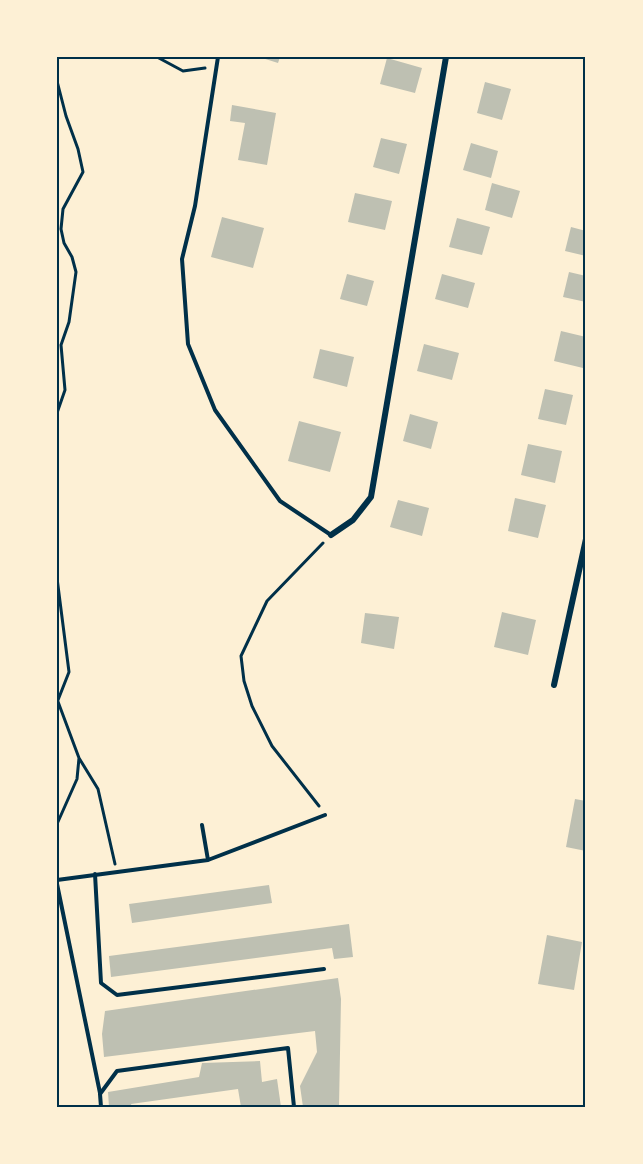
<svg xmlns="http://www.w3.org/2000/svg" width="643" height="1164" font-family="Mulish,sans-serif">
  <rect width="100%" height="100%" fill="#fdf0d5"/>
  <!-- building -->
  <path fill="#bec0b2" d="M 259,57 L 280,57 L 278,63 Z
    M 387,58 L 422,68 L 415,93 L 380,84 Z
    M 485,82 L 511,89 L 502,120 L 477,113 Z
    M 232,105 L 276,113 L 267,165 L 238,160 L 245,123 L 230,121 Z
    M 381,138 L 407,144 L 399,174 L 373,167 Z
    M 471,143 L 498,151 L 491,178 L 463,170 Z
    M 492,183 L 520,191 L 512,218 L 485,210 Z
    M 355,193 L 392,201 L 385,230 L 348,222 Z
    M 222,217 L 264,228 L 253,268 L 211,257 Z
    M 457,218 L 490,227 L 482,255 L 449,247 Z
    M 571,227 L 586,231 L 586,256 L 565,251 Z
    M 569,272 L 586,276 L 586,302 L 563,297 Z
    M 347,274 L 374,281 L 367,306 L 340,299 Z
    M 442,274 L 475,283 L 468,308 L 435,299 Z
    M 561,331 L 586,337 L 586,353 L 583,368 L 554,361 Z
    M 424,344 L 459,353 L 452,380 L 417,371 Z
    M 320,349 L 354,357 L 347,387 L 313,378 Z
    M 545,389 L 573,395 L 566,425 L 538,419 Z
    M 410,414 L 438,422 L 431,449 L 403,441 Z
    M 299,421 L 341,432 L 330,472 L 288,461 Z
    M 528,444 L 562,451 L 555,483 L 521,475 Z
    M 515,498 L 546,505 L 538,538 L 508,531 Z
    M 398,500 L 429,508 L 422,536 L 390,527 Z
    M 502,612 L 536,620 L 528,655 L 494,647 Z
    M 365,613 L 399,617 L 394,649 L 361,643 Z
    M 575,799 L 586,801 L 586,851 L 566,847 Z
    M 269,885 L 272,903 L 132,923 L 129,904 Z
    M 349,924 L 353,957 L 334,959 L 332,948 L 111,977 L 109,956 Z
    M 547,935 L 582,942 L 574,990 L 538,984 Z
    M 338,978 L 341,999 L 339,1107 L 303,1107 L 300,1086 L 317,1052 L 315,1031 L 104,1057 L 102,1034 L 105,1011 Z
    M 260,1061 L 262,1082 L 277,1079 L 281,1107 L 241,1107 L 238,1089 L 131,1104 L 132,1107 L 109,1107 L 108,1092 L 199,1077 L 202,1063 Z"/>
  <g fill="none" stroke-linecap="round" stroke-linejoin="round">
    <!-- path -->
    <path stroke="#003049" stroke-width="3" d="M 157,57 L 183,71 L 205,68
      M 57,81 L 66,116 L 78,149 L 83,172 L 63,209 L 61,229 L 64,243 L 72,257 L 76,272 L 69,322 L 61,345 L 65,390 L 57,413
      M 57,578 L 69,672 L 58,700
      M 57,699 L 79,758 L 77,779 L 57,824
      M 79,758 L 98,789 L 115,864
      M 319,806 L 272,746 L 252,706 L 244,681 L 241,656 L 267,601 L 323,543"/>
    <!-- service -->
    <path stroke="#003049" stroke-width="4" d="M 218,57 L 195,206 L 182,259 L 188,344 L 215,410 L 280,501 L 331,535
      M 202,825 L 208,860
      M 95,874 L 101,983 L 117,995 L 324,969
      M 57,880 L 208,860 L 325,815
      M 57,884 L 100,1093
      M 101,1107 L 100,1094 L 117,1071 L 288,1048 L 294,1107"/>
    <!-- minor -->
    <path stroke="#003049" stroke-width="6" d="M 331,535 L 353,520 L 371,497 L 446,57
      M 554,685 L 586,539"/>
  </g>
  <!-- border -->
  <rect width="643" height="1164" fill="none" stroke="#fdf0d5" stroke-width="117"/>
  <rect x="58" y="58" width="526" height="1048" fill="none" stroke="#003049" stroke-width="2"/>
</svg>
